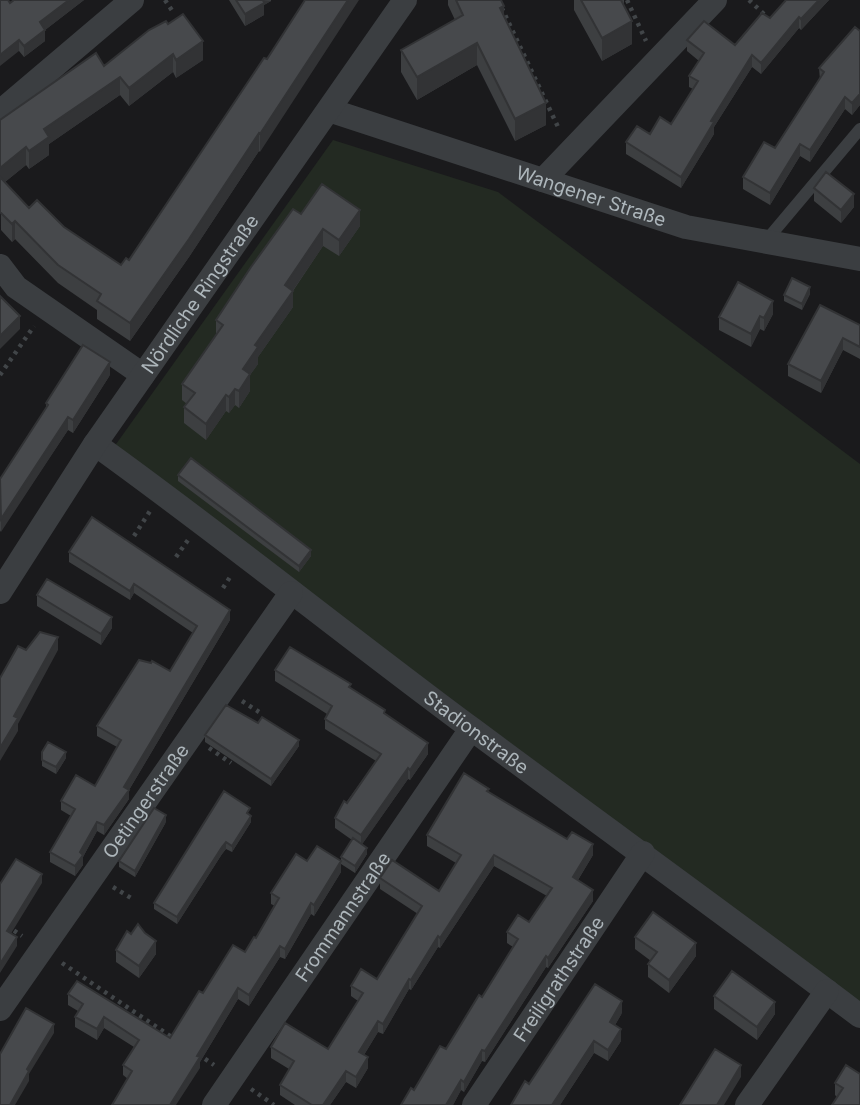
<svg xmlns="http://www.w3.org/2000/svg" width="860" height="1105" font-family="Inter,sans-serif">
  <rect width="100%" height="100%" fill="#1a1a1c"/>
  <!-- green -->
  <path fill="#232a22" d="M 333,140 L 498,192 L 860,464 L 860,1004 L 114,447 Z"/>
  <g fill="none" stroke-linecap="round" stroke-linejoin="round">
    <!-- path -->
    <path stroke="#414548" stroke-width="4.5" stroke-dasharray="3.5 5" stroke-linecap="butt" d="M 165,0 L 173,12
      M 498,0 L 559,129
      M 627,0 L 646,41
      M 749,0 L 766,16
      M 0,375 L 34,326
      M 134,536 L 150,511
      M 176,557 L 188,540
      M 223,588 L 232,574
      M 242,701 L 259,712
      M 209,748 L 231,763
      M 113,887 L 131,898
      M 0,921 L 22,936
      M 62,963 L 176,1040
      M 198,1054 L 214,1065
      M 251,1089 L 274,1105"/>
    <!-- service -->
    <path stroke="#3b3e41" stroke-width="12" d="M 765,242 L 860,129"/>
    <!-- minor -->
    <g stroke="#3b3e41" stroke-width="24">
      <path id="s1" d="M 329,110 L 686,227 L 860,259"/>
      <path d="M 0,112 L 132,0"/>
      <path d="M 543,180 L 715,0"/>
      <path d="M 0,266 L 16,287 L 143,375"/>
      <path id="s2" d="M 95,444 C 223,536 345,635 472,729 C 601,825 732,919 860,1016"/>
      <path id="s3" d="M 0,592 L 95,444 L 405,0"/>
      <path id="s4" d="M 0,1009 L 291,593"/>
      <path id="s5" d="M 214,1105 L 471,729"/>
      <path id="s6" d="M 474,1105 L 643,853"/>
      <path d="M 747,1105 L 827,991"/>
    </g>
  </g>
  <!-- wall -->
  <path fill="#3d3f41" d="M 14,0 L 84,0 L 45,30 L 45,41 L 24,57 L 19,51 L 10,3 Z
    M 229,0 L 271,0 L 271,1 L 264,5 L 264,15 L 245,26 Z
    M 448,0 L 501,0 L 504,17 L 546,125 L 515,141 L 477,65 L 417,100 L 401,72 L 401,50 L 455,20 L 448,5 Z
    M 574,0 L 624,0 L 624,6 L 632,44 L 602,61 L 574,10 Z
    M 786,0 L 829,0 L 801,30 L 799,28 L 761,74 L 752,67 L 714,127 L 714,134 L 681,188 L 626,154 L 626,142 L 671,124 L 693,89 L 689,87 L 689,76 L 699,61 L 687,51 L 687,40 L 735,45 L 770,18 Z
    M 149,30 L 203,60 L 176,78 L 173,72 L 129,106 L 120,95 L 49,144 L 49,155 L 29,169 L 26,165 L 5,182 L 29,208 L 64,227 L 121,265 L 129,260 L 264,58 L 260,152 L 259,151 L 189,257 L 130,341 L 97,319 L 97,310 L 58,283 L 15,239 L 12,242 L 1,230 L 0,120 L 104,66 Z
    M 860,31 L 860,105 L 852,115 L 845,109 L 810,162 L 800,156 L 770,205 L 743,189 L 743,177 L 775,148 L 820,80 L 819,68 Z
    M 814,188 L 854,207 L 841,223 L 814,201 Z
    M 301,214 L 360,226 L 339,256 L 323,246 L 293,291 L 293,307 L 258,357 L 258,364 L 250,375 L 250,391 L 239,408 L 235,405 L 229,413 L 226,411 L 206,440 L 184,423 L 184,407 L 187,404 L 182,400 L 182,384 L 216,335 L 216,320 Z
    M 810,294 L 802,310 L 784,301 L 784,295 Z
    M 773,314 L 764,331 L 760,329 L 751,347 L 719,330 L 719,317 Z
    M 860,325 L 860,359 L 843,350 L 821,393 L 788,376 L 788,364 Z
    M 110,375 L 73,433 L 68,430 L 0,532 L 0,479 L 46,409 L 46,403 Z
    M 178,475 L 311,556 L 299,572 L 178,481 Z
    M 69,552 L 230,620 L 129,790 L 129,799 L 104,835 L 97,831 L 83,857 L 83,865 L 75,876 L 50,862 L 50,852 L 71,816 L 61,810 L 61,801 L 95,786 L 117,747 L 97,736 L 97,726 L 170,671 L 193,633 L 134,593 L 130,600 L 69,562 Z
    M 37,595 L 112,628 L 101,645 L 37,606 Z
    M 275,670 L 351,688 L 385,714 L 428,754 L 410,780 L 408,779 L 362,844 L 367,854 L 355,873 L 341,864 L 341,872 L 314,916 L 311,914 L 285,959 L 280,957 L 249,1006 L 238,999 L 200,1062 L 200,1068 L 128,1079 L 123,1075 L 123,1065 L 134,1047 L 104,1028 L 97,1040 L 75,1027 L 75,1017 L 78,1011 L 68,1005 L 68,994 L 170,1038 L 203,993 L 245,952 L 256,938 L 275,906 L 271,904 L 271,893 L 307,861 L 341,861 L 341,857 L 352,840 L 335,828 L 335,818 L 376,761 L 325,729 L 325,719 L 327,714 L 275,681 Z
    M 258,723 L 299,746 L 271,786 L 205,742 L 205,735 Z
    M 42,752 L 66,758 L 56,774 L 42,766 Z
    M 489,792 L 593,855 L 578,880 L 593,901 L 548,968 L 546,967 L 485,1062 L 482,1061 L 464,1092 L 461,1090 L 453,1105 L 401,1105 L 446,1049 L 482,997 L 513,947 L 507,943 L 507,932 L 529,922 L 547,896 L 494,866 L 440,948 L 438,947 L 411,990 L 409,989 L 383,1034 L 378,1032 L 364,1055 L 368,1068 L 356,1088 L 346,1082 L 330,1105 L 295,1105 L 280,1095 L 280,1085 L 289,1069 L 271,1058 L 271,1047 L 328,1049 L 358,1001 L 351,996 L 351,986 L 377,979 L 418,914 L 380,889 L 380,878 L 439,891 L 456,863 L 427,846 L 427,835 Z
    M 250,814 L 251,822 L 232,852 L 226,849 L 222,854 L 177,924 L 154,909 L 154,903 Z
    M 166,822 L 135,877 L 119,867 L 119,861 Z
    M 635,937 L 696,956 L 669,993 L 648,977 L 648,964 L 651,961 L 635,949 Z
    M 116,950 L 156,954 L 139,978 L 116,962 Z
    M 714,996 L 775,1014 L 757,1040 L 714,1009 Z
    M 622,1013 L 615,1025 L 621,1041 L 608,1061 L 594,1053 L 560,1105 L 511,1105 Z
    M 860,1074 L 837,1097 L 835,1095 L 835,1083 Z"/>
  <!-- shaded-wall -->
  <path fill="#323335" d="M 69,0 L 84,0 L 40,34 L 40,22 Z
    M 260,0 L 271,1 L 264,5 L 264,15 L 245,26 L 245,14 Z
    M 348,0 L 359,0 L 260,152 L 260,134 Z
    M 819,0 L 829,0 L 801,30 L 801,19 Z
    M 504,6 L 504,28 L 500,8 Z
    M 799,17 L 799,28 L 761,74 L 761,63 Z
    M 632,21 L 632,44 L 602,61 L 602,38 Z
    M 45,30 L 45,41 L 24,57 L 24,46 Z
    M 19,40 L 19,51 L 0,66 L 0,55 Z
    M 203,41 L 203,60 L 176,78 L 176,60 Z
    M 477,43 L 477,65 L 417,100 L 417,77 Z
    M 173,54 L 173,72 L 129,106 L 129,88 Z
    M 752,55 L 752,67 L 714,127 L 714,134 L 681,188 L 681,177 L 711,121 Z
    M 120,77 L 120,95 L 49,144 L 49,155 L 29,169 L 29,151 L 44,129 Z
    M 860,94 L 860,105 L 852,115 L 852,103 Z
    M 845,97 L 845,109 L 810,162 L 810,150 Z
    M 546,103 L 546,125 L 515,141 L 515,119 Z
    M 259,133 L 259,151 L 189,257 L 130,341 L 130,323 Z
    M 800,144 L 800,156 L 770,205 L 770,193 Z
    M 26,147 L 26,165 L 0,186 L 0,168 Z
    M 854,194 L 854,207 L 841,223 L 841,210 Z
    M 360,210 L 360,226 L 339,256 L 339,240 Z
    M 15,221 L 15,239 L 12,242 L 12,224 Z
    M 323,229 L 323,246 L 285,302 L 285,285 Z
    M 810,287 L 810,294 L 802,310 L 802,304 Z
    M 293,291 L 293,307 L 258,357 L 258,364 L 250,375 L 250,391 L 239,408 L 239,391 L 243,369 L 255,345 Z
    M 773,301 L 773,314 L 764,331 L 764,318 Z
    M 20,316 L 20,329 L 0,349 L 0,336 Z
    M 760,316 L 760,329 L 751,347 L 751,334 Z
    M 843,338 L 843,350 L 821,393 L 821,381 Z
    M 110,362 L 110,375 L 73,433 L 73,420 Z
    M 235,389 L 235,405 L 229,413 L 229,397 Z
    M 226,395 L 226,411 L 206,440 L 206,424 Z
    M 68,417 L 68,430 L 1,532 L 1,519 Z
    M 311,550 L 311,556 L 299,572 L 299,566 Z
    M 134,584 L 134,593 L 130,600 L 130,591 Z
    M 230,610 L 230,620 L 129,790 L 129,799 L 104,835 L 104,825 L 124,787 Z
    M 112,617 L 112,628 L 101,645 L 101,634 Z
    M 58,637 L 58,650 L 18,724 L 18,731 L 0,761 L 0,748 L 14,716 Z
    M 299,740 L 299,746 L 271,786 L 271,779 Z
    M 428,743 L 428,754 L 410,780 L 410,770 Z
    M 66,752 L 66,758 L 56,774 L 56,767 Z
    M 408,768 L 408,779 L 361,846 L 361,835 Z
    M 166,815 L 166,822 L 135,877 L 135,871 Z
    M 251,816 L 251,822 L 232,852 L 232,846 Z
    M 97,822 L 97,831 L 83,857 L 83,865 L 75,876 L 75,866 L 80,852 Z
    M 226,842 L 226,849 L 222,854 L 177,924 L 177,917 L 222,847 Z
    M 593,844 L 593,855 L 573,888 L 573,877 Z
    M 367,848 L 367,854 L 355,873 L 355,866 Z
    M 494,855 L 494,866 L 440,948 L 440,938 Z
    M 341,861 L 341,872 L 314,916 L 314,905 Z
    M 42,874 L 42,883 L 7,940 L 7,931 Z
    M 593,890 L 593,901 L 548,968 L 548,958 Z
    M 311,903 L 311,914 L 285,959 L 285,949 Z
    M 438,936 L 438,947 L 411,990 L 411,980 Z
    M 17,937 L 17,946 L 0,973 L 0,964 Z
    M 156,941 L 156,954 L 139,978 L 139,966 Z
    M 696,943 L 696,956 L 669,993 L 669,980 Z
    M 280,946 L 280,957 L 249,1006 L 249,995 Z
    M 546,956 L 546,967 L 485,1062 L 485,1051 Z
    M 409,979 L 409,989 L 383,1034 L 383,1024 Z
    M 238,988 L 238,999 L 200,1062 L 200,1068 L 176,1105 L 170,1105 L 197,1056 Z
    M 622,1001 L 622,1013 L 610,1034 L 610,1022 Z
    M 775,1002 L 775,1014 L 757,1040 L 757,1027 Z
    M 104,1017 L 104,1028 L 97,1040 L 97,1029 Z
    M 378,1021 L 378,1032 L 359,1063 L 359,1052 Z
    M 54,1024 L 54,1033 L 29,1074 L 29,1081 L 15,1105 L 10,1105 L 27,1069 Z
    M 621,1029 L 621,1041 L 608,1061 L 608,1050 Z
    M 594,1041 L 594,1053 L 560,1105 L 552,1105 Z
    M 482,1050 L 482,1061 L 464,1092 L 464,1082 Z
    M 368,1057 L 368,1068 L 356,1088 L 356,1077 Z
    M 741,1065 L 741,1077 L 724,1105 L 717,1105 Z
    M 346,1071 L 346,1082 L 330,1105 L 323,1105 Z
    M 461,1080 L 461,1090 L 453,1105 L 446,1105 Z"/>
  <!-- building -->
  <path fill="#47494c" stroke="#323335" stroke-width="2" d="M 0,0 L 8,0 L 10,3 L 14,0 L 69,0 L 40,22 L 45,30 L 24,46 L 19,40 L 0,55 Z
    M 236,0 L 263,0 L 264,3 L 245,14 Z
    M 305,0 L 348,0 L 260,134 L 259,133 L 189,239 L 130,323 L 97,301 L 101,294 L 58,265 L 15,221 L 12,224 L 0,212 L 0,177 L 29,208 L 37,200 L 64,227 L 121,265 L 126,258 L 129,260 L 264,58 L 267,59 Z
    M 456,0 L 501,0 L 504,6 L 500,8 L 546,103 L 515,119 L 477,43 L 417,77 L 401,50 L 463,15 Z
    M 581,0 L 621,0 L 632,21 L 602,38 Z
    M 786,0 L 819,0 L 801,19 L 799,17 L 761,63 L 752,55 L 711,121 L 714,122 L 681,177 L 626,142 L 637,126 L 650,134 L 660,117 L 671,124 L 698,81 L 689,76 L 704,53 L 687,40 L 704,21 L 735,45 L 762,13 L 770,18 Z
    M 183,14 L 203,41 L 176,60 L 173,54 L 129,88 L 120,77 L 44,129 L 49,137 L 29,151 L 26,147 L 0,168 L 0,120 L 96,53 L 104,66 L 149,30 L 166,21 L 168,24 Z
    M 855,27 L 860,31 L 860,94 L 852,103 L 845,97 L 810,150 L 800,144 L 770,193 L 743,177 L 764,142 L 775,148 L 824,72 L 819,68 Z
    M 826,172 L 854,194 L 841,210 L 814,188 Z
    M 322,184 L 360,210 L 339,240 L 323,229 L 285,285 L 293,291 L 255,345 L 258,347 L 243,369 L 250,374 L 239,391 L 235,389 L 229,397 L 226,395 L 206,424 L 184,407 L 195,393 L 182,384 L 223,325 L 216,320 L 251,267 L 293,209 L 301,214 Z
    M 792,278 L 810,287 L 802,304 L 784,295 Z
    M 738,282 L 773,301 L 764,318 L 760,316 L 751,334 L 719,317 Z
    M 0,296 L 20,316 L 0,336 Z
    M 820,305 L 860,325 L 860,347 L 843,338 L 821,381 L 788,364 Z
    M 83,345 L 110,362 L 73,420 L 68,417 L 1,519 L 0,479 L 48,405 L 46,403 Z
    M 191,458 L 311,550 L 299,566 L 178,475 Z
    M 92,517 L 230,610 L 124,787 L 129,790 L 104,825 L 97,822 L 80,852 L 83,855 L 75,866 L 50,852 L 75,809 L 61,801 L 76,775 L 95,786 L 121,740 L 97,726 L 139,660 L 151,663 L 152,661 L 170,671 L 197,626 L 134,584 L 130,591 L 69,552 Z
    M 47,579 L 112,617 L 101,634 L 37,595 Z
    M 40,632 L 58,637 L 14,716 L 18,718 L 0,748 L 0,678 L 18,646 L 26,650 Z
    M 290,647 L 351,684 L 349,687 L 385,710 L 384,713 L 428,743 L 410,770 L 408,768 L 361,835 L 335,818 L 344,801 L 347,803 L 381,754 L 325,719 L 332,706 L 275,670 Z
    M 226,705 L 258,723 L 262,717 L 299,740 L 271,779 L 205,735 Z
    M 48,742 L 66,752 L 56,767 L 42,760 L 42,752 Z
    M 464,773 L 489,789 L 487,791 L 567,839 L 572,832 L 593,844 L 573,877 L 593,890 L 548,958 L 546,956 L 485,1051 L 482,1050 L 464,1082 L 461,1080 L 446,1105 L 401,1105 L 411,1088 L 414,1090 L 440,1046 L 446,1049 L 479,995 L 482,997 L 518,939 L 507,932 L 518,915 L 529,922 L 552,888 L 494,855 L 440,938 L 438,936 L 411,980 L 409,979 L 383,1024 L 378,1021 L 359,1052 L 368,1057 L 356,1077 L 346,1071 L 323,1105 L 312,1105 L 280,1085 L 294,1061 L 271,1047 L 285,1023 L 328,1049 L 363,993 L 351,986 L 361,969 L 377,979 L 422,906 L 380,878 L 392,860 L 439,891 L 461,855 L 427,835 Z
    M 224,791 L 250,808 L 247,813 L 251,816 L 232,846 L 226,842 L 222,847 L 177,917 L 154,903 Z
    M 154,808 L 166,815 L 135,871 L 119,861 Z
    M 353,838 L 367,848 L 355,866 L 341,857 Z
    M 317,846 L 341,861 L 314,905 L 311,903 L 285,949 L 280,946 L 249,995 L 238,988 L 197,1056 L 200,1057 L 170,1105 L 112,1105 L 132,1071 L 123,1065 L 139,1040 L 104,1017 L 97,1029 L 75,1017 L 83,1004 L 68,994 L 77,981 L 170,1038 L 199,991 L 203,993 L 233,945 L 245,952 L 254,937 L 256,938 L 279,898 L 271,893 L 296,854 L 307,861 Z
    M 16,859 L 42,874 L 7,931 L 17,937 L 0,964 L 0,884 Z
    M 653,912 L 696,943 L 669,980 L 648,964 L 657,952 L 635,937 Z
    M 138,924 L 145,933 L 156,941 L 139,966 L 116,950 L 127,931 L 131,934 Z
    M 732,971 L 775,1002 L 757,1027 L 714,996 Z
    M 595,984 L 622,1001 L 610,1022 L 621,1029 L 608,1050 L 594,1041 L 552,1105 L 511,1105 L 525,1081 L 529,1084 Z
    M 26,1008 L 54,1024 L 27,1069 L 29,1071 L 10,1105 L 0,1105 L 0,1054 Z
    M 715,1049 L 741,1065 L 717,1105 L 680,1105 Z
    M 846,1065 L 860,1074 L 860,1105 L 832,1105 L 843,1088 L 835,1083 Z"/>
  <g text-anchor="middle" stroke-width="5" stroke-linejoin="round" paint-order="stroke">
    <!-- street labels -->
    <g font-size="19" fill="#adb6bb" stroke="#151517">
      <text dy="7" stroke="none"><textPath href="#s1" startOffset="276">Wangener Straße</textPath></text>
      <text dy="7" stroke="none"><textPath href="#s3" startOffset="359">Nördliche Ringstraße</textPath></text>
      <text dy="7" stroke="none"><textPath href="#s2" startOffset="478">Stadionstraße</textPath></text>
      <text dy="7" stroke="none"><textPath href="#s4" startOffset="254">Oetingerstraße</textPath></text>
      <text dy="7" stroke="none"><textPath href="#s5" startOffset="228">Frommannstraße</textPath></text>
      <text dy="7" stroke="none"><textPath href="#s6" startOffset="152">Freiligrathstraße</textPath></text>
    </g>
  </g>
</svg>
